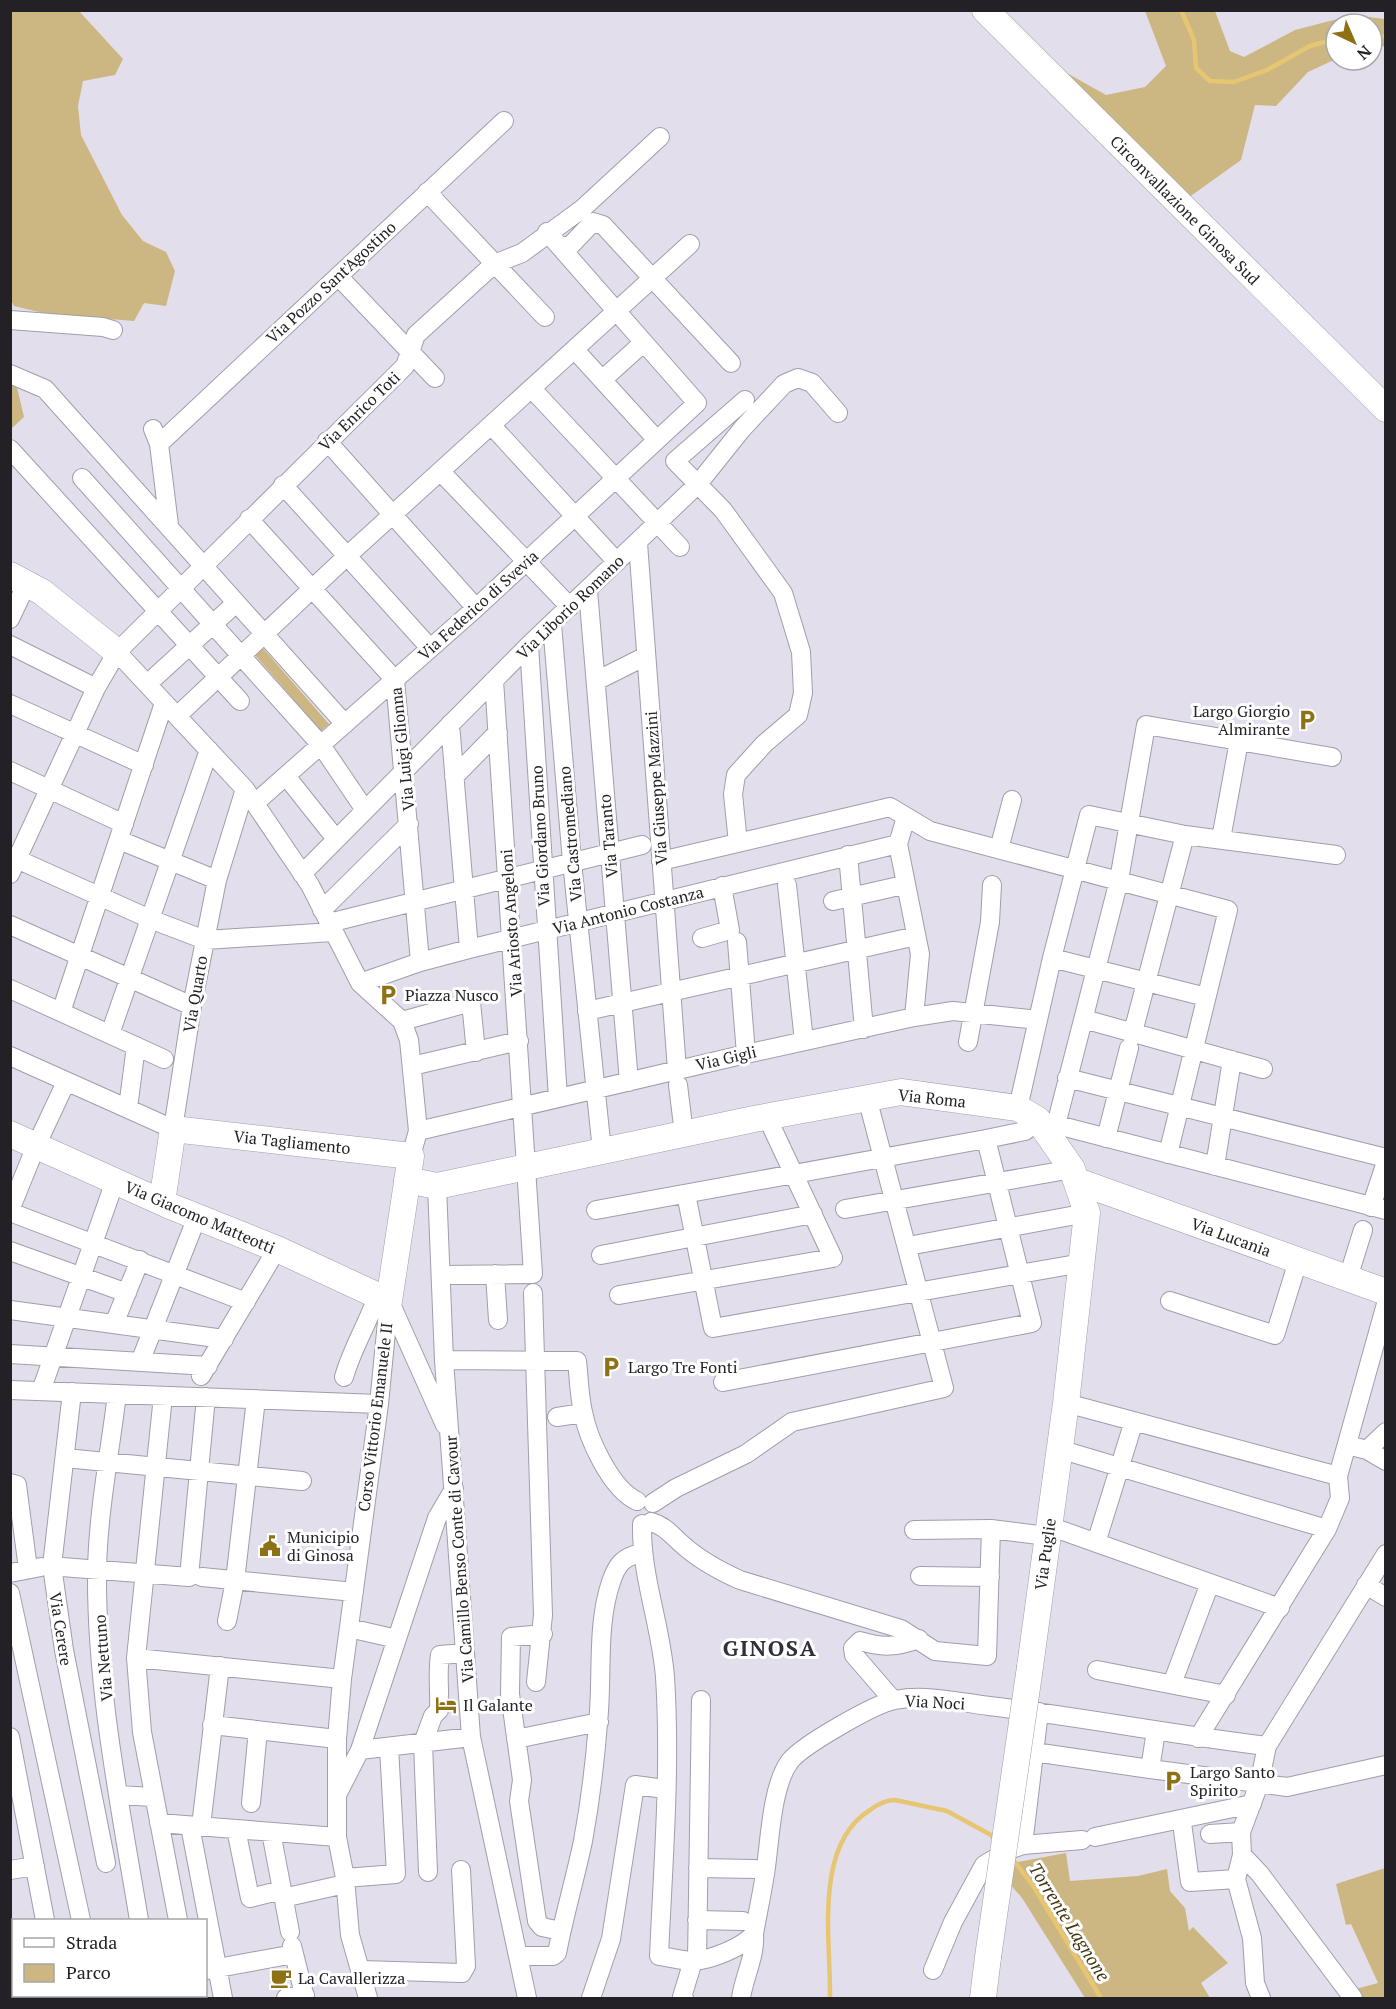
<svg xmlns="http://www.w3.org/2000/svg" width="1396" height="2009" font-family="'PT Serif',serif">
  <rect width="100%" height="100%" fill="#e3deec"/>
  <!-- green -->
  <path fill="#ccb782" d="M 10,11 L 79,11 L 123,59 L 115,75 L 83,81 L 78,106 L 81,135 L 122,215 L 143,241 L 166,252 L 175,271 L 166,306 L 144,303 L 134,321 L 47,314 L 14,306 L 11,300 Z
    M 1145,11 L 1215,11 L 1230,51 L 1244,57 L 1295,30 L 1353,15 L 1385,19 L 1385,46 L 1372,48 L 1372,24 L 1336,24 L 1336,59 L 1308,72 L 1276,106 L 1255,105 L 1241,160 L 1188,198 L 1049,63 L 1106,95 L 1145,87 L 1166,66 Z
    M 10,371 L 14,375 L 24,417 L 11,429 Z
    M 262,647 L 329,724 L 321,731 L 254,654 Z
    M 1066,1853 L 1070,1881 L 1138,1876 L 1167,1869 L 1170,1891 L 1185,1908 L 1189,1931 L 1193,1927 L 1228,1963 L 1201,1983 L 1210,1998 L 1085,1998 L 1022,1898 L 1009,1883 L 1013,1859 L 1018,1862 Z
    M 1385,1868 L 1385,1998 L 1361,1998 L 1352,1990 L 1378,1983 L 1351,1924 L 1346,1925 L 1336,1884 Z"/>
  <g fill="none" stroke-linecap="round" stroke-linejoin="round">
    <!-- stream -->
    <path stroke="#e6c672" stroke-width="4.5" d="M 1181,10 L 1194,40 L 1196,68 L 1210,81 L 1234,82 L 1267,70 L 1310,46 L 1336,39
      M 1372,35 L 1386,37
      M 1014,1861 L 1034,1887 L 1101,1998
      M 830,1998 C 831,1941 813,1845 870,1810 C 878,1804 885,1800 895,1800 L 947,1811 L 991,1835 L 996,1840"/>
    <defs>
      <path id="street" d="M 427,192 L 545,317
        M 562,246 L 570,246 L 593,222 L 603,225 L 731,363
        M 338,276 L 435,378
        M 10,320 L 103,327 L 113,330
        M 575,350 L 657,440
        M 10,374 L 45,389 L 345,724
        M 602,380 L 643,343
        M 532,389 L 680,547
        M 492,426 L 617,562
        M 153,429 L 159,444 L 169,525
        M 327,441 L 476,608
        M 159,444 L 504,121
        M 10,449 L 240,701
        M 441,472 L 570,607
        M 82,478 L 321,745 L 365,810
        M 283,485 L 430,648
        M 249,519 L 395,680 L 420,962
        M 638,543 L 677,1070
        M 588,590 L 629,1082
        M 10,619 L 27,583
        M 552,624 L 572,862 L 602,1151
        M 10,645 L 96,688
        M 529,645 L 558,1098
        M 117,652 L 245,789 L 310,885 L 360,983 L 402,1021 L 409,1040 L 418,1131 L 411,1156
        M 155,677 L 236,603
        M 596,681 L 646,656
        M 10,704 L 144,765
        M 177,716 L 347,556 L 690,244
        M 450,724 L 469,949
        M 10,771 L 124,824
        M 286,776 L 336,839
        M 454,777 L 498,732
        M 255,803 L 476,608 L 697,403 L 547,232
        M 906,817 L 898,844 L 920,954 L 914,1017
        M 1221,839 L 1239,741
        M 119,840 L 217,880
        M 738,843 L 733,794 L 736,775 L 764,744 L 798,715 L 803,693 L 801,652 L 783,593 L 723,510 L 675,461 L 745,400
        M 999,849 L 1012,800
        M 848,855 L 864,1029
        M 10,856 L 150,919 L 205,940 L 333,932
        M 661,861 L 890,807 L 930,831 L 1228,910 L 1168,1154
        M 10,874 L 96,688 L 117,652 L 405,366 L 416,335 L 494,264 L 522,253 L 582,209 L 660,137
        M 302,874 L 529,645 L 698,484 L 742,429 L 784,384 L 798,378 L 812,383 L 838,413
        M 787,885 L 804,1041
        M 833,901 L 899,886
        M 322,910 L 409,824
        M 329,923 L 642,845
        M 10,925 L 192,1006
        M 702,938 L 730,930 L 722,886
        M 737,942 L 746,1054
        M 1052,958 L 1206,997
        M 360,983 L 420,962 L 469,949 L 898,844
        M 10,989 L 164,1059
        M 587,1011 L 916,936
        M 61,1012 L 164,703
        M 402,1021 L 471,1002 L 476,1052
        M 1091,1021 L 1263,1069
        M 1133,1032 L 1185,835
        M 110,1034 L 209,750
        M 968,1042 L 990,922 L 992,885
        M 10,1056 L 173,1129 L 192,1006 L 217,880 L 245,789
        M 412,1066 L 519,1041
        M 1067,1078 L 1386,1158
        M 678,1085 L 684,1134
        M 128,1108 L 136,1046
        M 1018,1108 L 1052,958 L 1089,815 L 1185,835 L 1336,855
        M 1056,1125 L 1119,880 L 1146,725 L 1332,757
        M 418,1131 L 746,1054 L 914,1017 L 953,1011 L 1038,1020
        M 1106,1138 L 1129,1048
        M 1215,1166 L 1232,1060
        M 437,1186 L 444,1360 L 471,1737 L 527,1998
        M 686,1194 L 713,1328 L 1082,1263
        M 1371,1207 L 1386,1162
        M 845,1209 L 1072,1169
        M 10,1210 L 36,1146 L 66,1082
        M 596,1210 L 986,1139 L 1025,1131 L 1038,1120 L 1386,1210
        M 10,1212 L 246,1302
        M 908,1246 L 1087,1213
        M 10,1251 L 127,1293
        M 601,1255 L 813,1214
        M 495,1274 L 498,1320
        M 442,1275 L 533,1274 L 494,680
        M 1348,1278 L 1363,1230
        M 533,1293 L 543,1615 L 536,1682
        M 619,1295 L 833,1258 L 767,1117
        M 1170,1301 L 1275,1335 L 1298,1261
        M 390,1302 L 445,1425
        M 10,1310 L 224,1339
        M 114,1324 L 140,1260
        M 10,1354 L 208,1366
        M 444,1360 L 577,1361 C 579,1378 579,1395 583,1412 C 588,1439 611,1489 637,1501
        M 140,1362 L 197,1217
        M 201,1376 L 277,1249
        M 344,1377 C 352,1349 367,1325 377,1297
        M 723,1382 L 1032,1323 L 986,1139
        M 10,1390 L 379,1404
        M 41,1391 L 115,1181
        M 72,1392 L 52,1566 L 64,1650 L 106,1863
        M 117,1394 C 110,1452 98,1512 97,1571 C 96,1688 120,1805 139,1920
        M 163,1396 L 136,1658 L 142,1732 L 178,1920
        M 1066,1403 L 1338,1476
        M 557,1417 L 583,1413
        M 1347,1445 L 1367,1450 L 1386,1461
        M 1059,1449 L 1327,1529
        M 1367,1450 L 1386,1432
        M 65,1458 L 302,1481
        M 10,1483 L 17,1485 L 28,1569
        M 653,1503 L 676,1488 L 746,1454 L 792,1422 L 944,1388 L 870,1109 L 871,1096
        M 651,1522 C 666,1526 672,1536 684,1546 C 701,1561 720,1571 740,1580 L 901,1629 L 935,1651 L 987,1656 L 991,1529
        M 642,1524 C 641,1577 661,1625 665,1677 C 671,1769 663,1864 659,1956 C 670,1957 682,1961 693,1961 C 711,1960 743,1947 754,1934
        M 1049,1526 L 1280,1608
        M 914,1530 L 991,1529 L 1047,1536
        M 1096,1543 L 1134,1421
        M 62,1567 L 189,1577 L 206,1397
        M 10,1573 L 41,1567
        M 920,1576 L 990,1577
        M 202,1577 L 354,1592
        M 1366,1585 L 1386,1597
        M 10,1593 L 81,1920
        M 227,1621 L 235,1581 L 256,1399
        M 349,1628 L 397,1639
        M 543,1634 L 511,1637 L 510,1694 L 522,1780 L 519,1801 L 537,1921 L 542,1927 L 561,1931
        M 136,1658 L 342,1679
        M 1097,1670 L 1226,1695
        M 1172,1684 L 1210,1583
        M 893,1700 L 854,1655 L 853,1648 L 860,1641 C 883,1648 896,1647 919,1639
        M 212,1725 L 337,1739
        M 1156,1731 L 1150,1769 L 1287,1787 L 1386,1765
        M 10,1737 L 45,1920
        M 1198,1738 L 1327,1529 L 1340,1498 L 1338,1476 L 1386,1304
        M 516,1739 L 599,1722
        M 360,1750 L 471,1737
        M 1034,1752 L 1150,1769
        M 338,1793 L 360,1750 L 437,1518 L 454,1489
        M 118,1795 L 153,1797
        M 251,1803 L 258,1730
        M 159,1823 L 337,1837
        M 1182,1823 L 1190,1882 L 1236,1879
        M 190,1826 L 223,1998
        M 201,1826 L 220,1666
        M 236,1829 L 250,1898 L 282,1890
        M 271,1832 L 290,1932
        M 1210,1834 L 1241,1832
        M 1095,1837 L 1252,1804
        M 1023,1845 L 1039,1712
        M 1242,1855 L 1260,1874 L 1353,1998
        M 698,1868 L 755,1869
        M 10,1870 L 35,1866
        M 428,1872 L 423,1743 L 433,1716 L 439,1710 C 440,1691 437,1673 440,1655 L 465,1653
        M 345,1878 L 396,1874 L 389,1747
        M 283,1898 L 345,1884
        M 697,1920 L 743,1921
        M 292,1946 L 305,1998
        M 518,1956 L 553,1956 L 557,1953 C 564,1916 575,1879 583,1841 C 590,1803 595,1762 598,1723 C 603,1677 596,1626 611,1582 C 617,1564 623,1557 641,1553
        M 10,1959 L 14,1959
        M 697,1960 L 701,1700
        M 207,1970 L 294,1954
        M 361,1970 L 462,1973 L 466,1966 L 461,1870
        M 933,1970 L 953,1922 L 984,1865 L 1009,1850 L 1023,1845 L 1082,1840
        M 24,1996 L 25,1998
        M 59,1996 L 60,1998
        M 93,1996 L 94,1998
        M 163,1996 L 164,1998
        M 286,1998 L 305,1995
        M 368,1998 L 350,1935 L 345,1878 L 337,1837 L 337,1739 L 342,1679 L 379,1404 L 389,1301
        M 591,1998 L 611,1939 L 635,1785 L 665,1789
        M 684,1998 L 682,1997 L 693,1961
        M 741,1998 C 744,1977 756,1955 754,1934 C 758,1911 763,1889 766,1867 C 770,1838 772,1785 790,1761 C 803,1745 874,1704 895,1700 C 925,1694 959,1702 989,1706 C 1082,1717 1174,1735 1267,1746
        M 1261,1998 L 1255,1983 L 1252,1938 L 1236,1879 L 1242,1855 L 1241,1832 L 1259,1784 L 1267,1746 L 1386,1554"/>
      <path id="secondary" d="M 985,10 L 1386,409
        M 10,575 L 42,592 L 117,652
        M 10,1134 L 170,1206 L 277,1249 L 389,1301 L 411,1156 L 173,1129 L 162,1202
        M 407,1180 L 437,1186 L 754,1119 L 901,1092 L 1018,1108 L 1038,1120 L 1072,1169 L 1087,1213 L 1066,1403 L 1030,1667
        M 1077,1181 L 1386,1292
        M 983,1998 L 988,1957"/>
    </defs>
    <!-- street casing -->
    <use href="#street" stroke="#a29dab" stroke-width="20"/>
    <!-- secondary casing -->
    <use href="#secondary" stroke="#a29dab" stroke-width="27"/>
    <!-- street -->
    <use href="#street" stroke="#fff" stroke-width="18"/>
    <!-- secondary -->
    <use href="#secondary" stroke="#fff" stroke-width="26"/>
    <defs>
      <path id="secondary-bridge" d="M 988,1957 L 1030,1667"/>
    </defs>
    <!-- secondary-bridge casing -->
    <use href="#secondary-bridge" stroke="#a29dab" stroke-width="27" stroke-linecap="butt"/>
    <!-- secondary-bridge -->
    <use href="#secondary-bridge" stroke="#fff" stroke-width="26"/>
  </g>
  <!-- icons -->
  <defs>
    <symbol id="parking-bare" viewBox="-9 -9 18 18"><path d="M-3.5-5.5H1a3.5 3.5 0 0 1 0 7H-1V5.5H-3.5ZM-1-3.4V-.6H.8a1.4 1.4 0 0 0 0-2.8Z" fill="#8e7015" stroke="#fff" stroke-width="2.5" paint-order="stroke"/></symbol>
    <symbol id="civic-bare" viewBox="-9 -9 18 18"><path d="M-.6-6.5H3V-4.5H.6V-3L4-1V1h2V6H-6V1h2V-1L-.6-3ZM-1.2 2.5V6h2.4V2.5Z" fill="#8e7015" stroke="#fff" stroke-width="2.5" paint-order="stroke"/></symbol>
    <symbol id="hotel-bare" viewBox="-9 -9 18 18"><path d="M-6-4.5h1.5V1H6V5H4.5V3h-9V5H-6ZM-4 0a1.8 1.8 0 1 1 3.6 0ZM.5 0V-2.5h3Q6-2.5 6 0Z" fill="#8e7015" stroke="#fff" stroke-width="2.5" paint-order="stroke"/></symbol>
    <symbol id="cafe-bare" viewBox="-9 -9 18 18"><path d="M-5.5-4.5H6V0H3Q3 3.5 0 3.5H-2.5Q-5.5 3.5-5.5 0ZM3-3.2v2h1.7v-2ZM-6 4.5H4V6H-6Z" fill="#8e7015" stroke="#fff" stroke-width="2.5" paint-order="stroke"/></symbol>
  </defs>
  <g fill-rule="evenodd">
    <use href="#parking-bare" x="1292" y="705" width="30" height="30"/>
    <use href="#parking-bare" x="373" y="980" width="30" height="30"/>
    <use href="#parking-bare" x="596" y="1352" width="30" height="30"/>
    <use href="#civic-bare" x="255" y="1531" width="30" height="30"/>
    <use href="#hotel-bare" x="431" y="1690" width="30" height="30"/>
    <use href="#parking-bare" x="1158" y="1766" width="30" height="30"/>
    <use href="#cafe-bare" x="266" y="1963" width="30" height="30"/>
  </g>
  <g text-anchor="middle" stroke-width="6" stroke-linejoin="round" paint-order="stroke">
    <!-- street labels -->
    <g font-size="16" fill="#232126" stroke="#fff">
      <text transform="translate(1185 210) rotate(45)" y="6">Circonvallazione Ginosa Sud</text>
      <text transform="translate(331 282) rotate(-43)" y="6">Via Pozzo Sant'Agostino</text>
      <text transform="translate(359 411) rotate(-44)" y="6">Via Enrico Toti</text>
      <text transform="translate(478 605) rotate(-42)" y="6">Via Federico di Svevia</text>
      <text transform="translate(570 607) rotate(-44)" y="6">Via Liborio Romano</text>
      <text transform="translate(402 749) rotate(-96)" y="6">Via Luigi Glionna</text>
      <text transform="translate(656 788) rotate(-94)" y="6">Via Giuseppe Mazzini</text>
      <text transform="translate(570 834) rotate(-95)" y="6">Via Castromediano</text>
      <text transform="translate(540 836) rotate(-93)" y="6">Via Giordano Bruno</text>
      <text transform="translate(608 836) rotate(-95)" y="6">Via Taranto</text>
      <text transform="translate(628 910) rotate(-14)" y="6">Via Antonio Costanza</text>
      <text transform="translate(511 923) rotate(-94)" y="6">Via Ariosto Angeloni</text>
      <text transform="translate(195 994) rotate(-80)" y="6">Via Quarto</text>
      <text transform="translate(726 1058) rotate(-13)" y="6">Via Gigli</text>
      <text transform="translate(932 1098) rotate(6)" y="6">Via Roma</text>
      <text transform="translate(292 1142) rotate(6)" y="6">Via Tagliamento</text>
      <text transform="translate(200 1217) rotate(23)" y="6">Via Giacomo Matteotti</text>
      <text transform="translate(1231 1237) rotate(20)" y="6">Via Lucania</text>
      <text transform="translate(375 1417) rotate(-83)" y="6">Corso Vittorio Emanuele II</text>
      <text transform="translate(1045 1554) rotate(-82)" y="6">Via Puglie</text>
      <text transform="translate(459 1559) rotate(-94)" y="6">Via Camillo Benso Conte di Cavour</text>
      <text transform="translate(61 1629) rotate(81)" y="6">Via Cerere</text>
      <text transform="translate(103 1658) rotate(-95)" y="6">Via Nettuno</text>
      <text transform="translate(935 1702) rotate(3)" y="6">Via Noci</text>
    </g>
    <!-- poi labels -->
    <g font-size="16" fill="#232126" stroke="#fff" text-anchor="start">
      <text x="1290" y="717" text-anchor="end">Largo Giorgio<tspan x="1290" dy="18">Almirante</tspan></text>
      <text x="405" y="1001">Piazza Nusco</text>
      <text x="628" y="1373">Largo Tre Fonti</text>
      <text x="287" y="1543">Municipio<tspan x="287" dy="18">di Ginosa</tspan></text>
      <text x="463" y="1711">Il Galante</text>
      <text x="1190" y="1778">Largo Santo<tspan x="1190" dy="18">Spirito</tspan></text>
      <text x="298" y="1984">La Cavallerizza</text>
    </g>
    <!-- water labels -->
    <g font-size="18" font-style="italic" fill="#40330e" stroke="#fff">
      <text transform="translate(1069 1922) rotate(58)" y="6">Torrente Lagnone</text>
    </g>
    <!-- district labels -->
    <g font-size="22" font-weight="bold" letter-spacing="1.5" fill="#322f3a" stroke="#fff">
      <text x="770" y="1656">GINOSA</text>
    </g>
  </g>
  <!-- border -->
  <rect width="1396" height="2009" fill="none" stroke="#232126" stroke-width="24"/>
  <!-- legend -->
  <rect x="12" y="1919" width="195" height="78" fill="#ffffff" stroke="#a7a6a8" stroke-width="1.5"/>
  <rect x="24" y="1938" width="30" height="9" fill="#ffffff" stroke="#a7a6a8" stroke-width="1.5"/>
  <text x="66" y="1949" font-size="18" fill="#232126">Strada</text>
  <rect x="24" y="1964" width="30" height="18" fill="#ccb782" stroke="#a7a6a8" stroke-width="1.5"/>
  <text x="66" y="1979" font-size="18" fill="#232126">Parco</text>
  <!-- north arrow -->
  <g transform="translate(1354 42) rotate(136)"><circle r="28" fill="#ffffff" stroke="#a7a6a8" stroke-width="1.5"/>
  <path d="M0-4.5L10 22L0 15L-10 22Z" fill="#8e7015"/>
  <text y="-9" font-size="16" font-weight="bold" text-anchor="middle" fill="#232126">N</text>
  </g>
</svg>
